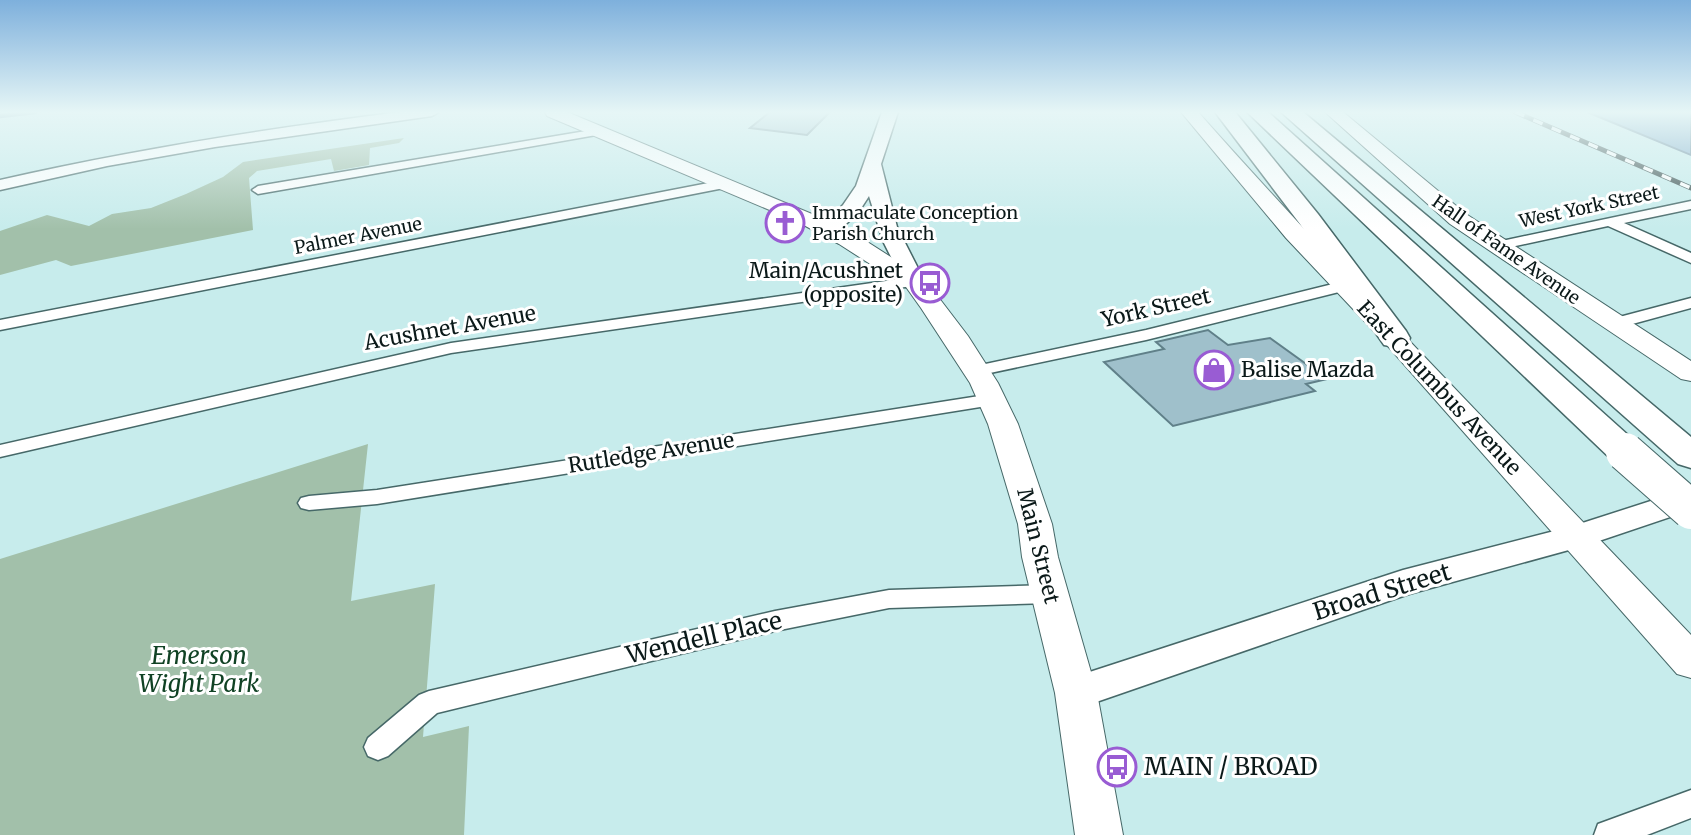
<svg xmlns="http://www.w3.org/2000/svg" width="1691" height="835" font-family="Merriweather,serif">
  <rect width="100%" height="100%" fill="#c7ecec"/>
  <!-- green -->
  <path fill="#a2c0aa" d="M 404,138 L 399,143 L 370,148 L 369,165 L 334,171 L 331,159 L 257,171 L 249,178 L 253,230 L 71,266 L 56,260 L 0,275 L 0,231 L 47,215 L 89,226 L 112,214 L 151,208 L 186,194 L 223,177 L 243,162 Z
    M 368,444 L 351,601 L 435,584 L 423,737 L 469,726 L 464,835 L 0,835 L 0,559 Z"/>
  <!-- water -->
  <path fill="#80aac9" stroke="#5d7e94" stroke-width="2" d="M 1587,112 L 1691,112 L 1691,155 Z"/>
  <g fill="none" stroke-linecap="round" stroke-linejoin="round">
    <!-- stream -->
    <path stroke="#5d7e94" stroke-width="4.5" d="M 0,116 L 35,112"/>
  </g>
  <!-- building -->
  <path fill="#9fc0cb" stroke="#608089" stroke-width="2" d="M 770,112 L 830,112 L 807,135 L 750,128 Z
    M 1208,330 L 1228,345 L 1270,338 L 1327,379 L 1306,384 L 1315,391 L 1173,426 L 1104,362 L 1164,349 L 1156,342 Z"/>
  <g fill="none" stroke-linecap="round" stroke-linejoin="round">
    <defs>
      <path id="minor" d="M 598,129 L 602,130 L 602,134 L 258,194 L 252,190 L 258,186 Z
        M 724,180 L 729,181 L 729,187 L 0,330 L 0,320 Z
        M 1691,201 L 1691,209 L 1624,223 L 1691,253 L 1691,263 L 1608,226 L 1497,250 L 1490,246 L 1497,242 Z
        M 914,277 L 919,279 L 922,282 L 919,285 L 451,353 L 0,457 L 0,445 L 451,343 Z
        M 1345,281 L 1351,283 L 1353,286 L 1351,289 L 1146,340 L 976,376 L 967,371 L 976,366 L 1146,330 Z
        M 1691,298 L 1691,308 L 1614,329 L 1606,324 L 1608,320 Z
        M 992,394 L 999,396 L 1001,400 L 999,404 L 377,504 L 309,510 L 301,508 L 298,503 L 301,498 L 309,496 L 377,490 Z
        M 1050,585 L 1059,588 L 1062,594 L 1059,600 L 1050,603 L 889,608 L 775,631 L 437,713 L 388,756 L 378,760 L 368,756 L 364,747 L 368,738 L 419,695 L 429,691 L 775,611 L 889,590 Z
        M 1691,790 L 1691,818 L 1647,835 L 1594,835 L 1598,824 Z"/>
      <path id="tertiary" d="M 400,112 L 439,112 L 432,116 L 215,147 L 107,166 L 0,190 L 0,180 C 132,150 265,129 400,112 Z"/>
      <path id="secondary" d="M 882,112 L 898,112 L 881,164 L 897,227 L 925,282 L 922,287 L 906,287 L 883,241 L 869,196 L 858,213 L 835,234 L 821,234 L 818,230 L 843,205 L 856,186 Z
        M 1691,488 L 1691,510 L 1587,545 L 1409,594 L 1076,709 L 1062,705 L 1056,693 L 1062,681 L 1403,570 L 1570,527 Z"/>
      <path id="primary" d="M 545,112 L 567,112 L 812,214 L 855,234 L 922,277 L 939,298 L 968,336 L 998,383 L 1018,424 L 1052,524 L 1058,557 L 1097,693 L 1123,835 L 1075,835 L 1055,693 L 1022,557 L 1018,524 L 988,424 L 970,383 L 921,308 L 906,287 L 839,244 L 798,222 L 547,116 Z
        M 1181,112 L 1198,112 C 1357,291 1526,461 1691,635 L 1691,678 L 1677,674 L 1386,344 L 1286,238 Z
        M 1325,112 L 1343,112 L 1466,214 L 1691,361 L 1691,381 L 1681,379 L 1450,224 Z"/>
      <path id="motorway" d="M 1215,112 L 1235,112 L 1318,214 L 1406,331 L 1410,338 L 1406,345 L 1395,347 L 1384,345 L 1300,224 Z
        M 1247,112 L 1268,112 L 1638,444 L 1643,452 L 1638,460 L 1625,464 L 1612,460 Z
        M 1281,112 L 1303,112 L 1691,437 L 1691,468 L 1678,464 Z"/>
    </defs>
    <!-- minor casing -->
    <use href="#minor" stroke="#466868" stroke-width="3"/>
    <!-- tertiary casing -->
    <use href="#tertiary" stroke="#466868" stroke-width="3"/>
    <!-- secondary casing -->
    <use href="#secondary" stroke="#466868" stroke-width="3"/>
    <!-- primary casing -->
    <use href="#primary" stroke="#466868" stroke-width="2"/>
    <!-- motorway casing -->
    <use href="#motorway" stroke="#466868" stroke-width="3"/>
    <!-- minor -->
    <use href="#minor" fill="#fff" fill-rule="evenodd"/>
    <!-- tertiary -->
    <use href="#tertiary" fill="#fff" fill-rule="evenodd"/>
    <!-- secondary -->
    <use href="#secondary" fill="#fff" fill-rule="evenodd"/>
    <!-- primary -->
    <use href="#primary" fill="#fff" fill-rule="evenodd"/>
    <!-- motorway -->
    <use href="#motorway" fill="#fff" fill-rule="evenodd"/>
    <defs>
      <path id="rail" d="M 1515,112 L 1691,188"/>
    </defs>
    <!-- rail casing -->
    <use href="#rail" stroke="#3a4e4e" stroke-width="5"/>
    <!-- rail -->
    <use href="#rail" stroke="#fff" stroke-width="3.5" stroke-dasharray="10" stroke-linecap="butt"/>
    <defs>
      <path id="motorway-bridge" d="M 1625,452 L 1691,510"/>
    </defs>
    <!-- motorway-bridge casing -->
    <use href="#motorway-bridge" stroke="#466868" stroke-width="40" stroke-linecap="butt"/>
    <!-- motorway-bridge -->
    <use href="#motorway-bridge" stroke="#fff" stroke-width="38"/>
  </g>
  <!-- sky -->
  <linearGradient id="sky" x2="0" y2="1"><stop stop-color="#7eb0dc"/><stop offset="0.49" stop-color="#e6f6f6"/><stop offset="1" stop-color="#e6f6f6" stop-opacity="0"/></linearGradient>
  <rect width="1691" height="229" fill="url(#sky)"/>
  <!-- icons -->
  <defs>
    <symbol id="church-ring" viewBox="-11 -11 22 22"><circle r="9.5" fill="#fff" stroke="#995cd3" stroke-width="1.5"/><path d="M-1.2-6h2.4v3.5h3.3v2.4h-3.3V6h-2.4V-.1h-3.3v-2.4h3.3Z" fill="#995cd3"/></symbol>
    <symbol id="bus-ring" viewBox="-11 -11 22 22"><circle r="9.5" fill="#fff" stroke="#995cd3" stroke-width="1.5"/><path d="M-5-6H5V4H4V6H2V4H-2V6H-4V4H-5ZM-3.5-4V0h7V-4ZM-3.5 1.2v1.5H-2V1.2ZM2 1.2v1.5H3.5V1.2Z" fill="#995cd3"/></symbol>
    <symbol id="shop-ring" viewBox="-11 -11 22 22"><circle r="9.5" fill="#fff" stroke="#995cd3" stroke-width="1.5"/><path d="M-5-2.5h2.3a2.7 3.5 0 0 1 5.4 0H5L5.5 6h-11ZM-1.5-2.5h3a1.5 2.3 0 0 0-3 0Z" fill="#995cd3"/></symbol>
  </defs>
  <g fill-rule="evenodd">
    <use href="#church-ring" x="763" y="201" width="44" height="44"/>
    <use href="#bus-ring" x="908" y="261" width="44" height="44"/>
    <use href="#shop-ring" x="1192" y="348" width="44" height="44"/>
    <use href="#bus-ring" x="1095" y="745" width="44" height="44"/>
  </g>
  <g text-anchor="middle" stroke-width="6" stroke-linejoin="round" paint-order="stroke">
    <!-- far-street labels -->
    <g font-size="18" fill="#0b1919" stroke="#fff">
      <text transform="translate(1589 207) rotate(-12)" y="6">West York Street</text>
      <text transform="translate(358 236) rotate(-11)" y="6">Palmer Avenue</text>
      <text transform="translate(1506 250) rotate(35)" y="6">Hall of Fame Avenue</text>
    </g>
    <!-- far-poi labels -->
    <g font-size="18" fill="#0b1919" stroke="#fff" text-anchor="start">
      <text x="812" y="219">Immaculate Conception<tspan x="812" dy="21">Parish Church</tspan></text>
    </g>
    <!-- poi labels -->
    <g font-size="21" fill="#0b1919" stroke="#fff" text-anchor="end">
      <text x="903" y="278">Main/Acushnet<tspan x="903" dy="24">(opposite)</tspan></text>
      <text x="1241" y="377" text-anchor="start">Balise Mazda</text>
    </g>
    <!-- street labels -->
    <g font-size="21" fill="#0b1919" stroke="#fff">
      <text transform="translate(1156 308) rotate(-13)" y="7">York Street</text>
      <text transform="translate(450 328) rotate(-10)" y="7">Acushnet Avenue</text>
      <text transform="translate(1439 388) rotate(47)" y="7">East Columbus Avenue</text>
      <text transform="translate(651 453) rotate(-9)" y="7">Rutledge Avenue</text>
      <text transform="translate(1038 546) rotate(76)" y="7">Main Street</text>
    </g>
    <!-- near-street labels -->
    <g font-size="24" fill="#0b1919" stroke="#fff">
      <text transform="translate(1382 592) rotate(-17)" y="8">Broad Street</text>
      <text transform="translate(704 638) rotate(-13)" y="8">Wendell Place</text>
    </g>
    <!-- near-park labels -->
    <g font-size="24" font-style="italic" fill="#104224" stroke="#fff">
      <text x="199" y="664">Emerson<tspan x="199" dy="28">Wight Park</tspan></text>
    </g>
    <!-- near-poi labels -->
    <g font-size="24" fill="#0b1919" stroke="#fff" text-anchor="start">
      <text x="1144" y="775">MAIN / BROAD</text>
    </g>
  </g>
</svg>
